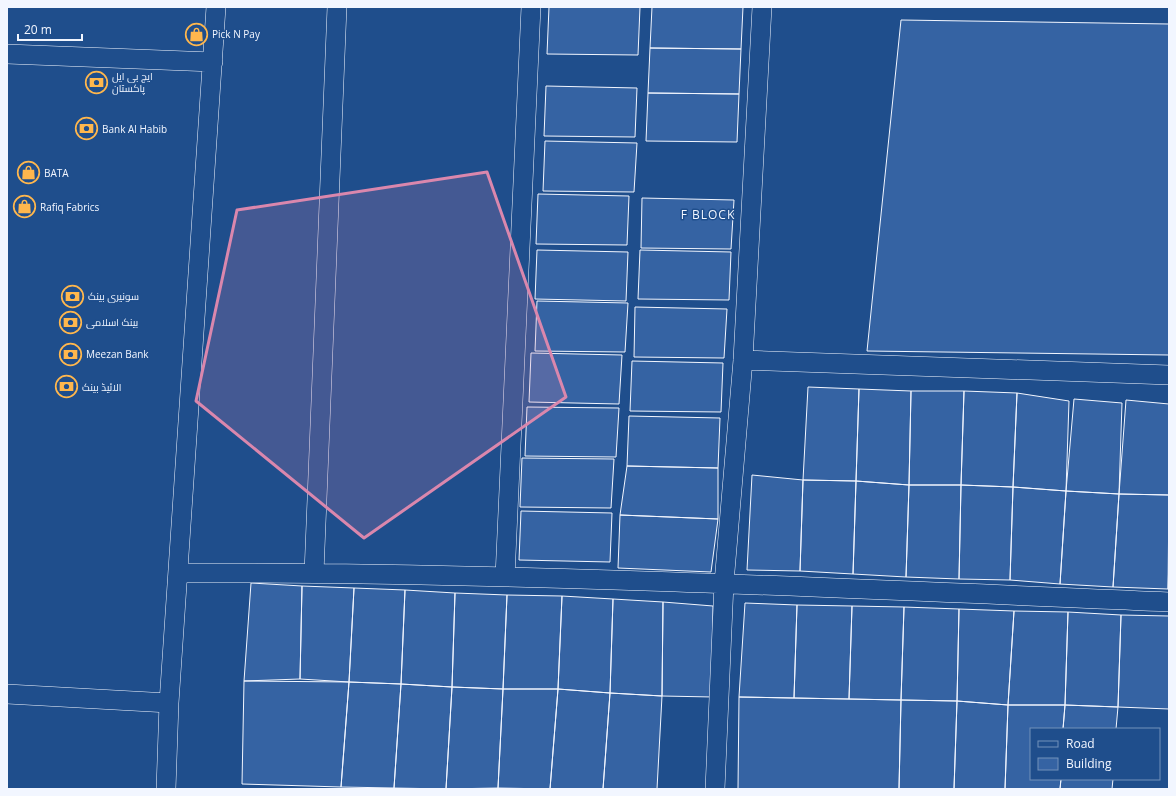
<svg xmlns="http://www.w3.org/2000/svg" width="1176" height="796" font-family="'Open Sans',Cairo,sans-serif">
  <rect width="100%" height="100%" fill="#1f4e8c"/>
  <!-- building -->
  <path fill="#3563a3" stroke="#f2f6ff" d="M 549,7 L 640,7 L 638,55 L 547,54 Z
    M 652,7 L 743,7 L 741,49 L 650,48 Z
    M 901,20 L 1169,24 L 1169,355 L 867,351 Z
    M 650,48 L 741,49 L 739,94 L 648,93 Z
    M 546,86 L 637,88 L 635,137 L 544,136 Z
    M 648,93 L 739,94 L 737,142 L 646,141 Z
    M 545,141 L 637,143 L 634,192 L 543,191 Z
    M 538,194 L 629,196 L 627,245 L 536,244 Z
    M 642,198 L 734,200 L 731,249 L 641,248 Z
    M 537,250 L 628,252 L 626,301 L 535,299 Z
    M 640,250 L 731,252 L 729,300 L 638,299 Z
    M 537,301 L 628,303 L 625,352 L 535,351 Z
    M 635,307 L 727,309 L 724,358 L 634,357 Z
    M 531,353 L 622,355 L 619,404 L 529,402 Z
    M 632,361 L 723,363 L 721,412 L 630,411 Z
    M 808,387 L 859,389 L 856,481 L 803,480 Z
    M 859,389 L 911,391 L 909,485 L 856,481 Z
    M 911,391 L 964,391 L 961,485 L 909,485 Z
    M 964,391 L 1017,393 L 1013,487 L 961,485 Z
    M 1017,393 L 1069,401 L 1066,491 L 1013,487 Z
    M 1074,399 L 1122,403 L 1119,494 L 1066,491 Z
    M 1126,400 L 1169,404 L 1169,495 L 1119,494 Z
    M 527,407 L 619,408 L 616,457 L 525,456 Z
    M 629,416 L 720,418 L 718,468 L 627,466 Z
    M 522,458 L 614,459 L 611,508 L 520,507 Z
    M 627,466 L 718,468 L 718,519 L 620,515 Z
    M 752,475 L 803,480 L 800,571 L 747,570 Z
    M 803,480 L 856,481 L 853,574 L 800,571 Z
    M 856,481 L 909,485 L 906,577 L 853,574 Z
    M 909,485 L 961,485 L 959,579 L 906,577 Z
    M 961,485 L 1013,487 L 1010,580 L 959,579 Z
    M 1013,487 L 1066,491 L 1060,584 L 1010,580 Z
    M 1066,491 L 1119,494 L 1113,587 L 1060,584 Z
    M 1119,494 L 1169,495 L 1168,589 L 1113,587 Z
    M 521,511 L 612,513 L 610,562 L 519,560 Z
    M 620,515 L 718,519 L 711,572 L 618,568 Z
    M 1169,559 L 1169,589 L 1168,589 Z
    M 251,583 L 302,586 L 300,679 L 244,681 Z
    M 302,586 L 354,588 L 349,682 L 300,679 Z
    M 354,588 L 405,590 L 401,684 L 349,682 Z
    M 405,590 L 455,593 L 452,687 L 401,684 Z
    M 455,593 L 507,595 L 503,689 L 452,687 Z
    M 507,595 L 562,596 L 558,689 L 503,689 Z
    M 562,596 L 613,599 L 610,693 L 558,689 Z
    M 613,599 L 663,602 L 662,696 L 610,693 Z
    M 663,602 L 713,606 L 713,697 L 662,696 Z
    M 745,603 L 797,605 L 794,698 L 739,697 Z
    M 797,605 L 852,606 L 849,699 L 794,698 Z
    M 852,606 L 904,607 L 901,700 L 849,699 Z
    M 904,607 L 959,609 L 957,701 L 901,700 Z
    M 959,609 L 1014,611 L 1008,705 L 957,701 Z
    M 1014,611 L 1068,612 L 1065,705 L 1008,705 Z
    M 1068,612 L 1121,615 L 1118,707 L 1065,705 Z
    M 1121,615 L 1169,616 L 1169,709 L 1118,707 Z
    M 244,681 L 349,682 L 341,787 L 242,784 Z
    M 349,682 L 401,684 L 394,788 L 341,787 Z
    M 401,684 L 452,687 L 446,789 L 394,788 Z
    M 452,687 L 503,689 L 498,788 L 446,789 Z
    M 503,689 L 558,689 L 550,789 L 498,788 Z
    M 558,689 L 610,693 L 603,789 L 550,789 Z
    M 610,693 L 662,696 L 657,789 L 603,789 Z
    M 739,697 L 901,700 L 899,789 L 738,789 Z
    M 901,700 L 957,701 L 954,789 L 899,789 Z
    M 957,701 L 1008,705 L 1005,789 L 954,789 Z
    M 1008,705 L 1065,705 L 1063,729 L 1031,729 L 1031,779 L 1061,779 L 1060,789 L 1005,789 Z
    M 1065,705 L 1118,707 L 1116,729 L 1063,729 Z
    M 1061,779 L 1113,779 L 1112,789 L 1060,789 Z"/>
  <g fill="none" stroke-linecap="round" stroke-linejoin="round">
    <defs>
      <path id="minor" d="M 7,54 L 213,62
        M 743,360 L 1169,375
        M 179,573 C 509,572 839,588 1169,602
        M 314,573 L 337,7
        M 505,577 L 531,7
        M 7,694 L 169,703
        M 166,789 L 169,703 L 216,7
        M 715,789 L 724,583 L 743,360 L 762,7"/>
    </defs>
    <!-- minor casing -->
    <use href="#minor" stroke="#f2f6ff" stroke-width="20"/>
    <!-- minor -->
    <use href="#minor" stroke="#1f4e8c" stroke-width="19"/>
  </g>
  <!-- marked area -->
  <path fill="#da87ad" fill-opacity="0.2" stroke="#da87ad" stroke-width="3" stroke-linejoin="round" d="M 487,172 L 566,397 L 364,538 L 196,401 L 237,210 Z"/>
  <!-- icons -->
  <defs>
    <symbol id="shop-ring" viewBox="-11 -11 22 22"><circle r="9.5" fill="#1f4e8c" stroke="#ffb74d" stroke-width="1.5"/><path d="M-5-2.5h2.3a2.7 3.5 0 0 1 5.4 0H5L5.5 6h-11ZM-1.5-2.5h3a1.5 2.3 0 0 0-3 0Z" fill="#ffb74d"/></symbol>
    <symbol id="bank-ring" viewBox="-11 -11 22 22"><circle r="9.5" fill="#1f4e8c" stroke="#ffb74d" stroke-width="1.5"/><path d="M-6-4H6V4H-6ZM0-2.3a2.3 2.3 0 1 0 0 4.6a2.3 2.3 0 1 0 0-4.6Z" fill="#ffb74d"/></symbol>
  </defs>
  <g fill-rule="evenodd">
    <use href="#shop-ring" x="184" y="22" width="25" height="25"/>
    <use href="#bank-ring" x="84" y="70" width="25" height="25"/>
    <use href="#bank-ring" x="74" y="116" width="25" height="25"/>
    <use href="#shop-ring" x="16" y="160" width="25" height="25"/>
    <use href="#shop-ring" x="12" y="194" width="25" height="25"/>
    <use href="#bank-ring" x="60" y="284" width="25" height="25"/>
    <use href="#bank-ring" x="58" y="310" width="25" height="25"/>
    <use href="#bank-ring" x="58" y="342" width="25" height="25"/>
    <use href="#bank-ring" x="54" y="374" width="25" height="25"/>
  </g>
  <g text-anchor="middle" stroke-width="3" stroke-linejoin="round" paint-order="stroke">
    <!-- poi labels -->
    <g font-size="10" fill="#f2f6ff" stroke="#1f4e8c" text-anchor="start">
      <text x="212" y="38">Pick N Pay</text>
      <text x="112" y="80">ایچ بی ایل<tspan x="112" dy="12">پاکستان</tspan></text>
      <text x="102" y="133">Bank Al Habib</text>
      <text x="44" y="177">BATA</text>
      <text x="40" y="211">Rafiq Fabrics</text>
      <text x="88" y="300">سونیری بینک</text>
      <text x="86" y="326">بینک اسلامی</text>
      <text x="86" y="358">Meezan Bank</text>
      <text x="82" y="391">الائیڈ بینک</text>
    </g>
    <!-- quarter labels -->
    <g font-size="12" letter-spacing="1" fill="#f2f6ff" stroke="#1f4e8c">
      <text x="708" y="219">F BLOCK</text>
    </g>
  </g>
  <!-- border -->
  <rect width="1176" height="796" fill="none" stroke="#f2f6ff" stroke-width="16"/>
  <!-- legend -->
  <rect x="1030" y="728" width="130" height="52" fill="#1f4e8c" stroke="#7391ba"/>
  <rect x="1038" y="741" width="20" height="6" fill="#1f4e8c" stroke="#7391ba"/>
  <text x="1066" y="748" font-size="12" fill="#f2f6ff">Road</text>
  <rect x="1038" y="758" width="20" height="12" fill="#3563a3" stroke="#7391ba"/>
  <text x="1066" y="768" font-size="12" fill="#f2f6ff">Building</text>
  <!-- scale -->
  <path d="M18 34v6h64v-6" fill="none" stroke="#f2f6ff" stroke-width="2"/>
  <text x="24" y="34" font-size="12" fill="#f2f6ff" stroke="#1f4e8c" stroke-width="3" paint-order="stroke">20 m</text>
</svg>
